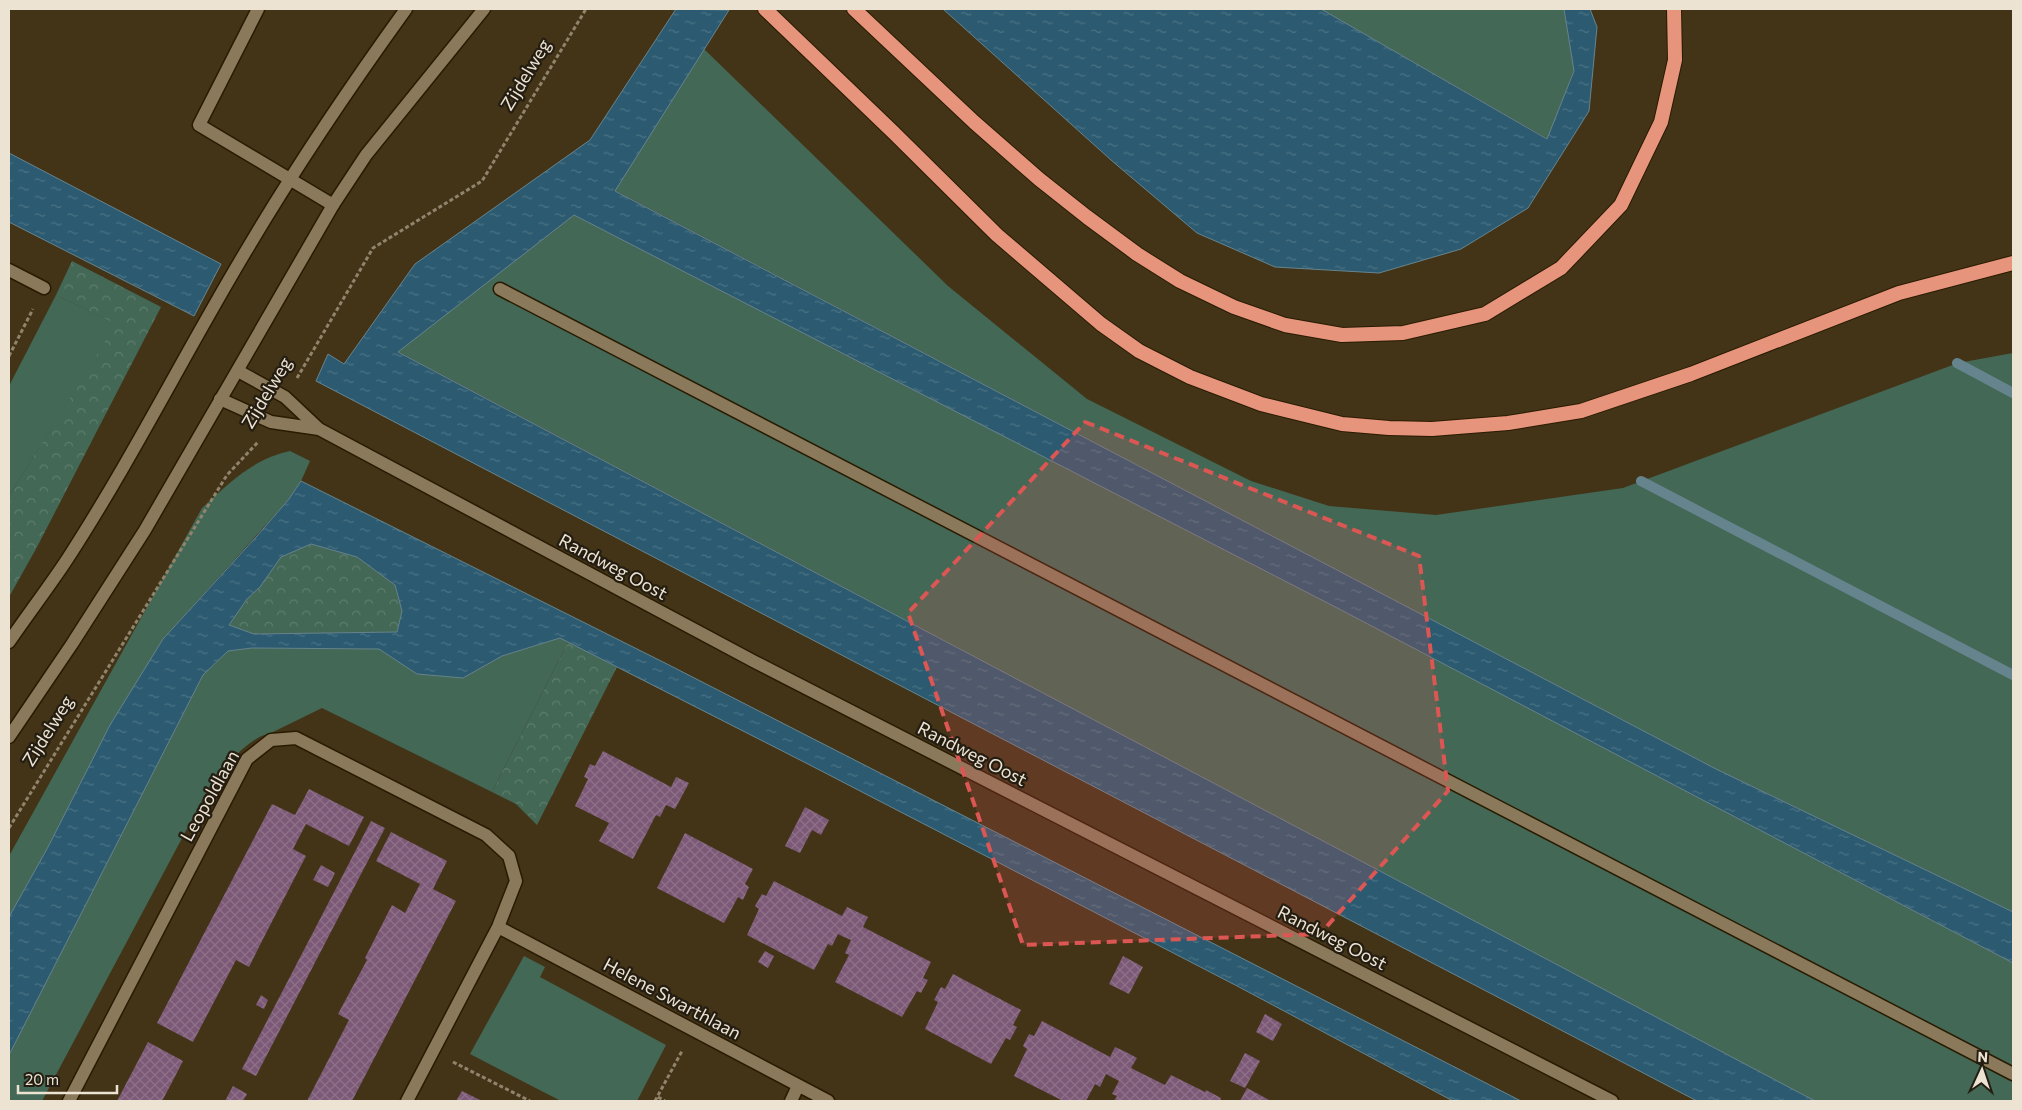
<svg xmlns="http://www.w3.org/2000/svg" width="2022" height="1110" font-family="Commissioner,sans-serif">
  <defs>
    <pattern id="forest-crowns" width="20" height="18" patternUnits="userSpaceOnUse" patternTransform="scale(1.25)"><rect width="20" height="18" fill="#436856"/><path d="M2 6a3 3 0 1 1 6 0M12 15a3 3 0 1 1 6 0" fill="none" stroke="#5e7d6d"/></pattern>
    <pattern id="water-ripples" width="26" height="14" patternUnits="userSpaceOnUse" patternTransform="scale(1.25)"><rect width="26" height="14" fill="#2c5b71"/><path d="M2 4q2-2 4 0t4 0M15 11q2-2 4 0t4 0" fill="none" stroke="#4b7284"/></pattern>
    <pattern id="building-cross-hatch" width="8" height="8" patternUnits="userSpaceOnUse" patternTransform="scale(1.25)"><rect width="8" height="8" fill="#7b5977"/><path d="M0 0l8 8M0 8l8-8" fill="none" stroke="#8e7189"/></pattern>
  </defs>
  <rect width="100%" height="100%" fill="#433418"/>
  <!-- green -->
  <path fill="#436856" d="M 1321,9 L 1564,9 L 1574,70 L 1548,139 Z
    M 704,49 L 948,286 L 1087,399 L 1251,481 L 1329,506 L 1436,515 L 1623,488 L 1958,363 L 2013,353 L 2013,912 L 1716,769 L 614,190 Z
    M 574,215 L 1345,612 L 2013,963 L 2013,1101 L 1815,1101 L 397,351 Z
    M 56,295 L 117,324 L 9,496 L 9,386 Z
    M 290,451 L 310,461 L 301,481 L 289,499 L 163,639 L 110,725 L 48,847 L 9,917 L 9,856 L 202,508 C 229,483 253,459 290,451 Z
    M 560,638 L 568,642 L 492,792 L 322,708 L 271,733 C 247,738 229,764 213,780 L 42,1101 L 9,1101 L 9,1055 L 203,675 L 228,651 L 252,648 L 379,649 L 417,674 L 463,678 L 502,656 Z
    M 524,956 L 545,967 L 540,977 L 666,1045 L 637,1101 L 561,1101 L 470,1054 Z"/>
  <!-- forest -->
  <path fill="url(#forest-crowns)" d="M 72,261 L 161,307 L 37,547 L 9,597 L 9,496 L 116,324 L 56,295 Z
    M 311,544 L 357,557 L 395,585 L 402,611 L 397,632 L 254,634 L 229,625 L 247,599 L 260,587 L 281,557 Z
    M 568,642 L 617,667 L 537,825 L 516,804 L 492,792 Z"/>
  <!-- water -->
  <path fill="url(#water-ripples)" stroke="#66848e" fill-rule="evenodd" d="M 676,9 L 729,10 L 615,191 L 1716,769 L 2013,912 L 2013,963 L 1345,612 L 574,215 L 398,352 L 1815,1101 L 1697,1101 L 316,381 L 328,354 L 344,364 L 415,264 L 590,140 Z
    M 943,9 L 1321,9 L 1547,139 L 1574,71 L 1564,9 L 1590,9 L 1597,27 L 1589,111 L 1528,208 L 1461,249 L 1379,273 L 1275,267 L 1197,233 L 1111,160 Z
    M 9,153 L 221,264 L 194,316 L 9,222 Z
    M 301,481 L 667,664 L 1521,1101 L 1453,1101 L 1239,987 L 806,763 L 560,638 L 502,656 L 463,678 L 417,674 L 379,649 L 252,648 L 228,651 L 203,675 L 9,1055 L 9,917 L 48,847 L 110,725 L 163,639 L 257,536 L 289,499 ZM 311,544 L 357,557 L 395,585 L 402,611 L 397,632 L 254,634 L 229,625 L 247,599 L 260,587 L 281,557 Z"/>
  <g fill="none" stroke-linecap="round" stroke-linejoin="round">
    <!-- stream -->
    <path stroke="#66848e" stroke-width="10" d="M 1957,363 L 2013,393
      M 1641,481 L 2013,675"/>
  </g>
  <!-- building -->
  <path fill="url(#building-cross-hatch)" d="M 603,751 L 671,787 L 676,777 L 689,783 L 675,809 L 666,805 L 660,817 L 656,815 L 633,859 L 599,841 L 609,823 L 575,806 L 588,779 L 584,777 L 590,764 L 595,766 Z
    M 309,789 L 364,817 L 349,846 L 306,824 L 293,849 L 306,856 L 263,939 L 249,967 L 236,960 L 193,1042 L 157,1023 L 272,804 L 295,815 Z
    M 805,807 L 829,820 L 821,835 L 812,830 L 800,853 L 785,846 Z
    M 371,821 L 385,828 L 256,1076 L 242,1069 Z
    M 391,832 L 447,861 L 433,889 L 456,901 L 352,1101 L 307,1101 L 349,1020 L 338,1014 L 367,960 L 365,958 L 392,905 L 405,913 L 420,884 L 376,861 Z
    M 685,833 L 753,869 L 745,884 L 749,887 L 743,900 L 738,897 L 724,923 L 657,888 Z
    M 321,865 L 335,873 L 328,887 L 313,880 Z
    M 774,881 L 842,916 L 847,907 L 868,917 L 863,927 L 931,962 L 923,978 L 928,980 L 921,993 L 917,991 L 902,1017 L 835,982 L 849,955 L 845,953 L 851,940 L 844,937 L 838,934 L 832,946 L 828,944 L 814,970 L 747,935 L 759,909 L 755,906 L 762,894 L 766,896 Z
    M 765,951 L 774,956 L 768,968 L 758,962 Z
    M 1123,956 L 1143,967 L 1129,994 L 1109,984 Z
    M 953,974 L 1021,1010 L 1013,1025 L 1017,1027 L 1010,1040 L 1006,1038 L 991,1064 L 925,1029 L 938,1002 L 934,1000 L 941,987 L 945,989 Z
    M 261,995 L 268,1000 L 264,1009 L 256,1005 Z
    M 1265,1014 L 1282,1024 L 1273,1041 L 1256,1032 Z
    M 1042,1021 L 1110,1057 L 1115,1047 L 1126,1052 L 1137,1058 L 1131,1068 L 1165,1085 L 1171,1075 L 1205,1092 L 1206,1090 L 1221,1098 L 1220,1101 L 1114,1101 L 1117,1096 L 1112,1094 L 1119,1081 L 1106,1074 L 1100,1087 L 1095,1084 L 1086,1101 L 1063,1101 L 1014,1076 L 1027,1049 L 1023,1046 L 1029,1034 L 1034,1036 Z
    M 148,1042 L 183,1061 L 169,1088 L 162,1101 L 117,1101 Z
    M 1245,1053 L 1260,1061 L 1245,1088 L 1230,1081 Z
    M 233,1086 L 247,1094 L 243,1101 L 225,1101 Z
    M 1247,1088 L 1271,1101 L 1240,1101 Z
    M 462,1091 L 482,1101 L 456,1101 Z"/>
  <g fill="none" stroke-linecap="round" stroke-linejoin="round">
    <defs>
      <path id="service" d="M 258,9 L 199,125 L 333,205
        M 500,289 L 2013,1074"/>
      <path id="minor" d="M 9,270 L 44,288
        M 498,927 L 828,1101
        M 69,1101 L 247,759 L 271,740 L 296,738 L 486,835 L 509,856 L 516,881 L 498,927 L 407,1101
        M 791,1101 L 798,1086"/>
      <path id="tertiary" d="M 238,371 L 285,397 L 319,429 L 755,662 L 1612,1101
        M 220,399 L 271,422 L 319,429"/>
      <path id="secondary" d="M 9,642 C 28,614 49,587 68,558 C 132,459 185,353 246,251 C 295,168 349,88 406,9
        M 9,737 L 72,644 L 145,530 L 333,205 L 366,155 L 484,9"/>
      <path id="trunk" d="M 765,9 L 893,132 L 997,235 L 1101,324 L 1139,351 L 1190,377 L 1261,404 L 1342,424 L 1389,428 L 1432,429 L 1508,423 L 1581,411 L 1691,374 L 1899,293 L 2013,263
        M 854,9 L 974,122 L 1039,179 L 1087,217 L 1137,254 L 1180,281 L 1234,307 L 1285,325 L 1342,335 L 1403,333 L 1485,314 L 1561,268 L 1621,205 L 1661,122 L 1675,60 L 1674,9"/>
    </defs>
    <!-- service casing -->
    <use href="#service" stroke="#291b00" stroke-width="15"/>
    <!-- minor casing -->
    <use href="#minor" stroke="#291b00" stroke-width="15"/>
    <!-- tertiary casing -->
    <use href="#tertiary" stroke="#291b00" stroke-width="15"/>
    <!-- secondary casing -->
    <use href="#secondary" stroke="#291b00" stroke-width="15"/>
    <!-- trunk casing -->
    <use href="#trunk" stroke="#291b00" stroke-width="16"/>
    <!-- path -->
    <path stroke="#90846d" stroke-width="3" stroke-dasharray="4 2.5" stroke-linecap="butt" d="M 9,356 L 33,309
      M 297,378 L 373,248 L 482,181 L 586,9
      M 9,828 L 227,475 L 259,441
      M 453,1062 L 530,1101
      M 658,1097 L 665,1101
      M 655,1101 L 682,1051"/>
    <!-- service -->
    <use href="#service" stroke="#8b795c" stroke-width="12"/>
    <!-- minor -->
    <use href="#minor" stroke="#8b795c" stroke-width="12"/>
    <!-- tertiary -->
    <use href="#tertiary" stroke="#8b795c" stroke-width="12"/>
    <!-- secondary -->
    <use href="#secondary" stroke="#8b795c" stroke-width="12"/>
    <!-- trunk -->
    <use href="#trunk" stroke="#e6957c" stroke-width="14"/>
  </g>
  <!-- marked area -->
  <path fill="#dc5753" fill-opacity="0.2" stroke="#dc5753" stroke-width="4" stroke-dasharray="10 6" stroke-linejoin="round" d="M 1085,422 L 1419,556 L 1448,791 L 1320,934 L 1023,945 L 908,613 Z"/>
  <g text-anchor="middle" stroke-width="4.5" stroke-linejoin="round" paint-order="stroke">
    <!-- street labels -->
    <g font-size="18" fill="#ede3d3" stroke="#241d11">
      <text transform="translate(526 75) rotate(-59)" y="6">Zijdelweg</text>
      <text transform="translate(267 393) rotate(-59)" y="6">Zijdelweg</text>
      <text transform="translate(613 567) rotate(28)" y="6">Randweg Oost</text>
      <text transform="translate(48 731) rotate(-58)" y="6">Zijdelweg</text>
      <text transform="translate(972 754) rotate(27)" y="6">Randweg Oost</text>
      <text transform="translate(210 796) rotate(-61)" y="6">Leopoldlaan</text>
      <text transform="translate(1332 938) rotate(27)" y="6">Randweg Oost</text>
      <text transform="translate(672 999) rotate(28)" y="6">Helene Swarthlaan</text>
    </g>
  </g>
  <!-- border -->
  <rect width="2022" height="1110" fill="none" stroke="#ede3d3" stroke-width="20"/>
  <!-- north arrow -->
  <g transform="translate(1982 1070) rotate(3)" stroke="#241d11" stroke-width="4" paint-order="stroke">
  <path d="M0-4L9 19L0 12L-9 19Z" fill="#ede3d3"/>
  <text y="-8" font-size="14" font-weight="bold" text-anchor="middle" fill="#ede3d3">N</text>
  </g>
  <!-- scale -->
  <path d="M18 1085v8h99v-8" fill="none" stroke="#ede3d3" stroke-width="2.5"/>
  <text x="25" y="1085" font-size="15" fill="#ede3d3" stroke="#241d11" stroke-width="4" paint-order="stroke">20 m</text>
</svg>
